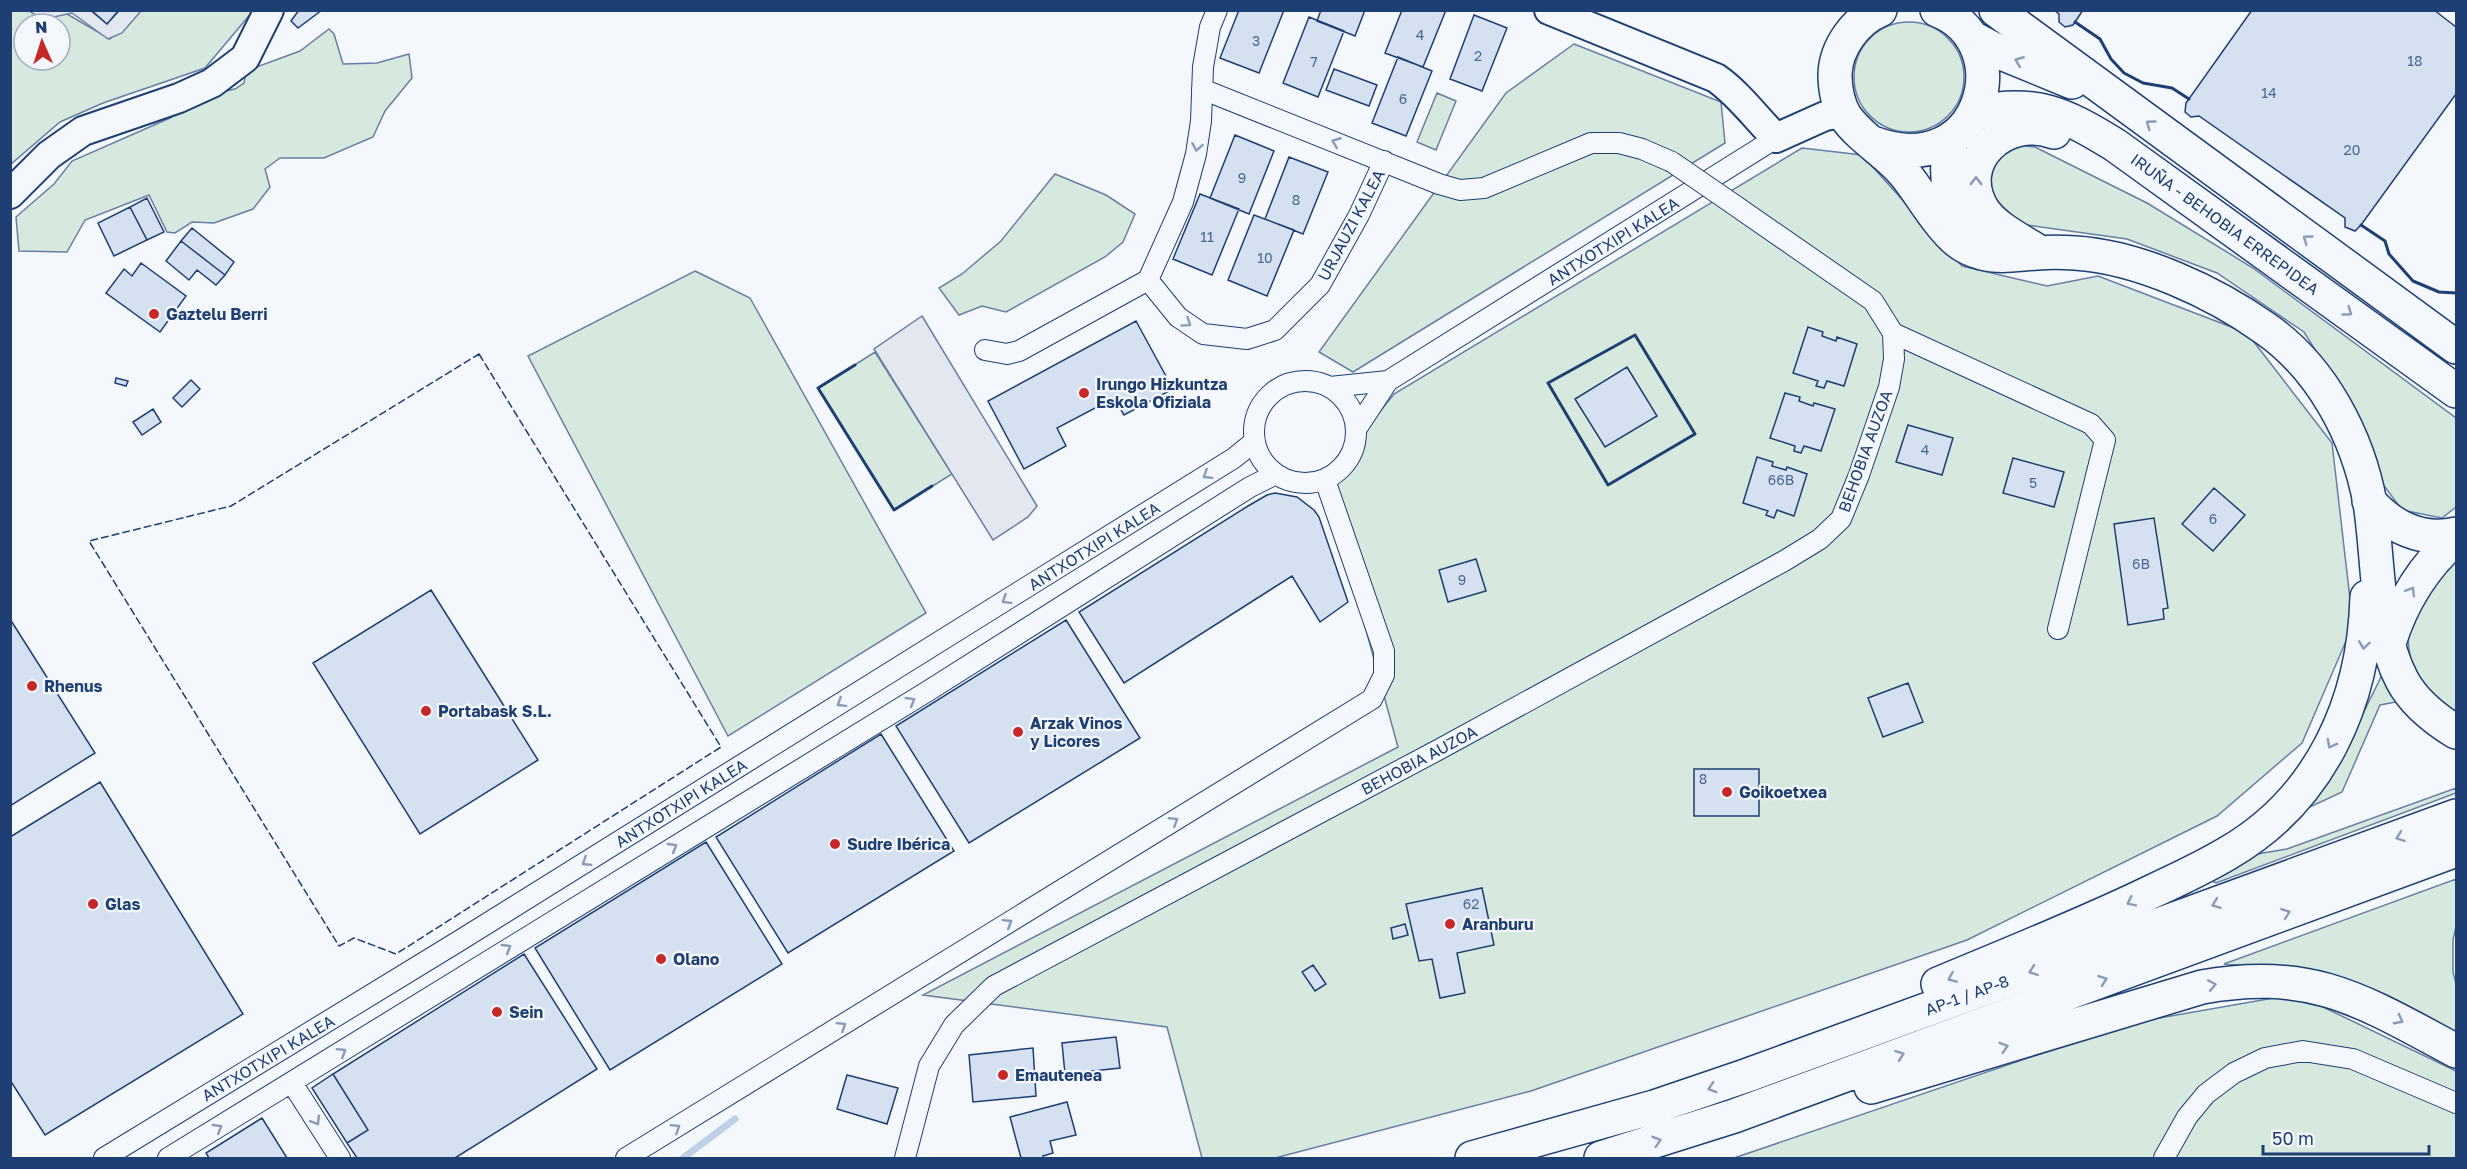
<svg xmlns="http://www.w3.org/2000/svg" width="2467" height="1169" font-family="'Golos Text',sans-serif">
  <rect width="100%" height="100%" fill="#f4f7fb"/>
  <!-- green -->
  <path fill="#d7e8df" stroke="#687fa3" stroke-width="1.5" fill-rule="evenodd" d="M 11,11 L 62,11 L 110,39 L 136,11 L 253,11 L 205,68 L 103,103 L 60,122 L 11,164 ZM 24,24 L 60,24 L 60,60 L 24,60 Z
    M1854 77a55 55 0 1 1 110 0a55 55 0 1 1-110 0Z
    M 329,29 L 334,34 L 343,64 L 377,63 L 409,54 L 412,78 L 385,111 L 373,137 L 324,158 L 280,158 L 265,169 L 270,187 L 253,209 L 214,223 L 192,222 L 175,233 L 167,232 L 149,195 L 85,220 L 67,252 L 19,251 L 16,217 L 54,184 L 72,161 L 170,118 L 211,94 L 235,89 L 244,83 L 246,71 L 300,51 Z
    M 1574,44 L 1721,102 L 1725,143 L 1353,372 L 1319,352 L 1506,93 Z
    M 1437,93 L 1456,101 L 1436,150 L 1417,142 Z
    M 2016,145 L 2035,147 L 2147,203 L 2253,268 L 2456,418 L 2456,507 L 2442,518 L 2402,510 L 2382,483 L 2358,418 L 2304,332 L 2217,273 L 2127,239 L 2020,224 L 1988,197 L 1994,158 Z
    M 1802,148 L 1862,155 L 1962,266 L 2047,286 L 2098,276 L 2247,333 L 2332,443 L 2353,625 L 2302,743 L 2217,816 L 1967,940 L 1531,1091 L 1275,1158 L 1202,1158 L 1167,1027 L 923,995 L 1398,747 L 1325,480 L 1394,394 Z
    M 1055,174 L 1106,195 L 1135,214 L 1123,242 L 1105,257 L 1006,312 L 982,306 L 959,315 L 939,288 L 962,274 L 1001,241 Z
    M 695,271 L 750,298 L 926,613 L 728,736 L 528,356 Z
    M 875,352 L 952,474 L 894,510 L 818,388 Z
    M 2456,557 L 2456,719 L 2414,689 L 2406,624 Z
    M 2382,675 L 2401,701 L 2380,705 L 2342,792 L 2297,813 L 2347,746 Z
    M 2456,788 L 2456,793 L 2216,883 L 2212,881 L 2239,857 L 2287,849 Z
    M 2456,879 L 2456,926 L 2453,940 L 2453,972 L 2456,984 L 2456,1034 L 2390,999 L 2319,971 L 2224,964 Z
    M 2296,994 L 2456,1071 L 2456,1158 L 1734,1158 L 2131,1023 Z"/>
  <!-- parking -->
  <path fill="#e3e8f0" stroke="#687fa3" stroke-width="1.5" d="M 29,11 L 91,11 L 107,24 L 119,11 L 141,11 L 122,33 L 108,39 L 72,13 L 49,18 L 39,17 Z
    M 922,316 L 1037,506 L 1028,517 L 993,540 L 874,349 Z"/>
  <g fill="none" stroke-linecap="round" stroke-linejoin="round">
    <!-- stream -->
    <path stroke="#bed0e5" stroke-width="7" d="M 683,1158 L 735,1119"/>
  </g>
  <!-- building -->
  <path fill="#d5e0f0" stroke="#1d3f73" stroke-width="1.5" d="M 91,10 L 119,10 L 107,24 Z
    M 299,10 L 322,10 L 298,28 L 291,21 Z
    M 1239,10 L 1284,10 L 1259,73 L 1220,58 Z
    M 1321,10 L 1365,10 L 1355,36 L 1317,21 Z
    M 1402,10 L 1446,10 L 1423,67 L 1385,53 Z
    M 2083,10 L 2073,25 L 2065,27 L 2059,22 L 2059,14 L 2054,10 Z
    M 2252,10 L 2434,10 L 2456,27 L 2456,94 L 2361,225 L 2355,231 L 2345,227 L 2345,218 L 2199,116 L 2191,117 L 2185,112 L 2186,103 Z
    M 1474,15 L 1507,28 L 1482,91 L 1450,79 Z
    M 1309,17 L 1344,31 L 1318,97 L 1283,83 Z
    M 1398,57 L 1432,71 L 1406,136 L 1372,123 Z
    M 1334,69 L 1377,85 L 1369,106 L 1326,90 Z
    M 1235,135 L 1274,151 L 1249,214 L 1210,198 Z
    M 1289,157 L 1328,172 L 1303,234 L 1265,219 Z
    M 1200,194 L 1239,209 L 1212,275 L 1173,259 Z
    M 147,198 L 164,232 L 147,240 L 130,207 Z
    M 130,207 L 147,240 L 114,256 L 98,223 Z
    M 1254,215 L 1294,230 L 1267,296 L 1228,280 Z
    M 192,228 L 234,262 L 225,275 L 181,241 Z
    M 181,241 L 225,275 L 216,285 L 197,270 L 189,280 L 166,261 Z
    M 141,263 L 186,296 L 160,332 L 106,293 L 124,269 L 132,276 Z
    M 1136,321 L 1173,389 L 1124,415 L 1114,398 L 1057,428 L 1066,446 L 1024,469 L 988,401 Z
    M 1808,327 L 1823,332 L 1822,336 L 1836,341 L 1837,337 L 1857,344 L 1844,386 L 1827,381 L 1824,388 L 1816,386 L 1818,381 L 1793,373 Z
    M 1627,367 L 1657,416 L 1605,447 L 1575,399 Z
    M 116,378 L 128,381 L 126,386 L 115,383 Z
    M 191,380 L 200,389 L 182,407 L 173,398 Z
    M 1785,393 L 1800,397 L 1799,401 L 1813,406 L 1814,403 L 1835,409 L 1821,451 L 1804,446 L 1801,453 L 1794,451 L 1795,446 L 1770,438 Z
    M 153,409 L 161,422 L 142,435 L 133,422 Z
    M 1908,425 L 1953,438 L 1942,475 L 1896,462 Z
    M 1757,457 L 1773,462 L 1772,466 L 1786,470 L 1787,467 L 1807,474 L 1794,516 L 1777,510 L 1774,518 L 1766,515 L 1768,511 L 1743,503 Z
    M 2013,458 L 2064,472 L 2054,507 L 2003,493 Z
    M 2214,488 L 2245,515 L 2213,551 L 2182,524 Z
    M 1275,493 L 1297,497 L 1314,510 L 1319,517 L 1348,602 L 1320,622 L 1292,576 L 1124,683 L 1079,612 L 1248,506 L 1267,495 Z
    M 2154,518 L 2168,608 L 2163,609 L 2164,619 L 2128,625 L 2114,524 Z
    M 1476,559 L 1486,591 L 1448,602 L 1439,570 Z
    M 431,590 L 538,760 L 420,834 L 313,663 Z
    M 10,619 L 95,753 L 10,806 Z
    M 1066,620 L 1140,738 L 969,843 L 896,726 Z
    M 1908,683 L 1923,722 L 1883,737 L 1868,698 Z
    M 881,734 L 954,851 L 788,953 L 716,837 Z
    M 1694,769 L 1759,769 L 1759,816 L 1694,816 Z
    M 100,782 L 243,1014 L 45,1135 L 10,1080 L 10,837 Z
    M 706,842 L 782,964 L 610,1070 L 535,948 Z
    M 1482,888 L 1494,945 L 1457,953 L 1465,993 L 1440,998 L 1432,959 L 1419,961 L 1406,904 Z
    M 1405,924 L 1408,935 L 1393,939 L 1391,928 Z
    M 524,954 L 597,1069 L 455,1158 L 357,1158 L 347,1143 L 368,1130 L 333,1074 Z
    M 1313,965 L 1326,984 L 1315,991 L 1302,972 Z
    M 1116,1037 L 1120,1068 L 1065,1074 L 1062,1043 Z
    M 1033,1048 L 1036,1096 L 973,1102 L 969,1055 Z
    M 333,1074 L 368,1130 L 347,1143 L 312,1088 Z
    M 847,1075 L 898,1088 L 887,1124 L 837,1109 Z
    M 1067,1102 L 1076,1135 L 1050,1141 L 1053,1153 L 1043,1156 L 1044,1158 L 1021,1158 L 1010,1117 Z
    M 262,1118 L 287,1158 L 209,1158 L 206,1153 Z"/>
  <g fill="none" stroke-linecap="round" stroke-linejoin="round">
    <defs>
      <path id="street" d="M 1202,89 L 1439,184 L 1460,190 L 1484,188 L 1591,143 L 1619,143 L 1642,149 L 1672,162
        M 1148,280 L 1178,317 L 1203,334 L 1247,339 L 1275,330 L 1320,285 L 1359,215 L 1384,161
        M 1893,333 L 2091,424 L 2105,440 L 2058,629
        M 985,350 L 1007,354 L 1019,351 L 1148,280 L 1183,202 L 1196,154 L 1201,121 L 1203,67 L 1210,27 L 1217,10
        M1254 432a51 51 0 1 1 102 0a51 51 0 1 1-102 0Z
        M 1330,387 L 1388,381
        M 1357,428 L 1388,381 L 1776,138
        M 292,1083 L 340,1158
        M 104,1158 L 459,941 L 1234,458 L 1255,441
        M 168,1158 L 928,691 L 1250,487 L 1276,474
        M 626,1158 L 1372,699 L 1384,675 L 1384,651 L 1325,480
        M 905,1158 L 929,1066 L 954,1025 L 994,986 L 1438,750 L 1784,561 L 1820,539 L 1841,519 L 1859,475 L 1889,387 L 1894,359 L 1893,333 L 1873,301 L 1733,204
        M 2164,1158 L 2187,1117 L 2206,1094 L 2234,1073 L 2265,1058 L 2303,1051 L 2353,1059 L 2456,1103"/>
      <path id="secondary" d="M 1549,10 L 1716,78 C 1739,94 1756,118 1776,138 L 1825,116 L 1843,113
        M 10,194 L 49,155 L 83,131 L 179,98 L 212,83 L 245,58 L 269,10"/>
      <path id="highway" d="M 1880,10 C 1856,20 1836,47 1835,74 C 1835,88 1838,104 1845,116 C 1860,138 1886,152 1904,173 C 1920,192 1932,216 1950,234 C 1958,243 1970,250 1982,253 C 2000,258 2019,254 2037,253 C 2049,252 2062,252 2075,253 C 2139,257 2214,292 2266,329 C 2322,368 2358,437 2370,503 C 2379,559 2375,629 2402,680 C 2414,703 2435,719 2456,732
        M 1996,10 L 2456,347
        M 1971,37 L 1999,52 L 2072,82
        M 1975,113 C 2034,99 2065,114 2115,145 L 2456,391
        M 1951,139 C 1944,175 1945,208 1979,229
        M 1873,143 C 1983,184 2021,42 1937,10
        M 2039,252 C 2021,240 1996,229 1983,210 C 1953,161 2005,114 2054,132
        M 2369,501 C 2391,527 2422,542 2456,534
        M 2389,643 C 2402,601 2423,567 2456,538
        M 1938,984 C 2009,954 2081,926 2151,892 C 2177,880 2203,868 2228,853 C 2321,799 2364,702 2367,597
        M 1871,1087 L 2202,987 C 2312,967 2363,1001 2456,1051
        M 1472,1158 L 1654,1107 L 1748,1075 L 2456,816
        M 1601,1158 L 1734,1116 L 2456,850"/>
    </defs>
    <!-- street casing -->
    <use href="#street" stroke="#1d3f73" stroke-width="22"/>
    <!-- secondary casing -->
    <use href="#secondary" stroke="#1d3f73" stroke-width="32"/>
    <!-- highway casing -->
    <use href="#highway" stroke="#1d3f73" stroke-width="36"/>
    <!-- street -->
    <use href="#street" stroke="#f4f7fb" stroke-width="20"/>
    <!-- secondary -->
    <use href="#secondary" stroke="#f4f7fb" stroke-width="28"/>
    <!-- highway -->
    <use href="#highway" stroke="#f4f7fb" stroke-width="33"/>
    <defs>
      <path id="street-bridge" d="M 1672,162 L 1733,204"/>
    </defs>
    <!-- street-bridge casing -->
    <use href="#street-bridge" stroke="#1d3f73" stroke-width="22" stroke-linecap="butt"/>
    <!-- street-bridge -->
    <use href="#street-bridge" stroke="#f4f7fb" stroke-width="20"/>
    <!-- fence -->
    <path stroke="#1d3f73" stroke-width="1.5" stroke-dasharray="8 3" stroke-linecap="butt" d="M 479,354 L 721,747 L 396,954 L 354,938 L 339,946 L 89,541 L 231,506 Z"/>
    <!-- wall -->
    <path stroke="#1d3f73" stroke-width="3" d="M 2075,22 L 2100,39 L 2111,59 L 2124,73 L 2143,83 L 2172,88 L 2189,99
      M 2361,225 L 2385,241 L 2389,254 L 2413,281 L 2439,292 L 2456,293
      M 1635,335 L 1695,434 L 1608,485 L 1548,383 Z
      M 855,365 L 818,388 L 894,510 L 932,486"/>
  </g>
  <!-- one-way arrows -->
  <defs><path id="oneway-chevron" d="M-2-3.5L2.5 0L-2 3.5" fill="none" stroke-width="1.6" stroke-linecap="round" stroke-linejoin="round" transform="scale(1.5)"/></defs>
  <g stroke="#889bb7">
    <use href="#oneway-chevron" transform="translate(2019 61) rotate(-158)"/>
    <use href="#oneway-chevron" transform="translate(2150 124) rotate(-144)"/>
    <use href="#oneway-chevron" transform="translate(1336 142) rotate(-158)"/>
    <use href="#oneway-chevron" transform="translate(1197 147) rotate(100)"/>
    <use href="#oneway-chevron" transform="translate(1976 181) rotate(-90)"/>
    <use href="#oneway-chevron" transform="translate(2307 239) rotate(-144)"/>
    <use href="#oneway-chevron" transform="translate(2348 312) rotate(36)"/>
    <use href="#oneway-chevron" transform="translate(1187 323) rotate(34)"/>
    <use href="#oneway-chevron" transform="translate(1207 475) rotate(148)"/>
    <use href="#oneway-chevron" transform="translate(2411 591) rotate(-59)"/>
    <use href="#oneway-chevron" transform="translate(1006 600) rotate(148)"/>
    <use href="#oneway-chevron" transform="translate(2364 645) rotate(98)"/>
    <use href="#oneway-chevron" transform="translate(911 701) rotate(-31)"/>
    <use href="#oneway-chevron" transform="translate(841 703) rotate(148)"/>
    <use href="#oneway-chevron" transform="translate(2331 744) rotate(118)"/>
    <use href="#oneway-chevron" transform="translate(1174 821) rotate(-32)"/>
    <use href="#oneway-chevron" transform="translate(2400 837) rotate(160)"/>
    <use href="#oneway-chevron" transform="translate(673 847) rotate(-31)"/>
    <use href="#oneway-chevron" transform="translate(586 862) rotate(148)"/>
    <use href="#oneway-chevron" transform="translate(2131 902) rotate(154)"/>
    <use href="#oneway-chevron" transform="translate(2216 904) rotate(160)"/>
    <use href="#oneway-chevron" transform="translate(2286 913) rotate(-20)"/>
    <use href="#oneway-chevron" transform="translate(1008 923) rotate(-32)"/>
    <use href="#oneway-chevron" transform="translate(507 948) rotate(-31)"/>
    <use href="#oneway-chevron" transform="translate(2033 971) rotate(160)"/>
    <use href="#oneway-chevron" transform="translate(1952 978) rotate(157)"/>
    <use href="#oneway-chevron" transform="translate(2103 980) rotate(-20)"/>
    <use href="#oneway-chevron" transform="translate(2212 985) rotate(-11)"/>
    <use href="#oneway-chevron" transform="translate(2399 1020) rotate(28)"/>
    <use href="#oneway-chevron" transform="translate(842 1026) rotate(-32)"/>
    <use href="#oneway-chevron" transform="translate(2004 1047) rotate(-17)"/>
    <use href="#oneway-chevron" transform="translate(342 1052) rotate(-32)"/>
    <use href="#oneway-chevron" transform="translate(1900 1055) rotate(-20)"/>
    <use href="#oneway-chevron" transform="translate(1712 1088) rotate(162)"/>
    <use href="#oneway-chevron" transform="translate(316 1121) rotate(58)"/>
    <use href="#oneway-chevron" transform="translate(218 1128) rotate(-31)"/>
    <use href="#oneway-chevron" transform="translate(676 1128) rotate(-32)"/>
    <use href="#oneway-chevron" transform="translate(1657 1141) rotate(-17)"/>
  </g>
  <!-- markers -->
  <g fill="#c62828" stroke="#f4f7fb" stroke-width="2">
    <circle cx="154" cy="314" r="6"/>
    <circle cx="1084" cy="393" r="6"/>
    <circle cx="32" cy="686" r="6"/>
    <circle cx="426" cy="711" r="6"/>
    <circle cx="1018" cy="732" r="6"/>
    <circle cx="1727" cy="792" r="6"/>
    <circle cx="835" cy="844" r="6"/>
    <circle cx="93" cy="904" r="6"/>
    <circle cx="1450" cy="924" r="6"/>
    <circle cx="661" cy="959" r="6"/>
    <circle cx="497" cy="1012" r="6"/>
    <circle cx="1003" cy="1075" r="6"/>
  </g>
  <g text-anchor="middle" stroke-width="4.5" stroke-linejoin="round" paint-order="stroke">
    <!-- number labels -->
    <g font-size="14" fill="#4b6792">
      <text x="1420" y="40">4</text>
      <text x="1256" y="46">3</text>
      <text x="1478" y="61">2</text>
      <text x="2415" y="66">18</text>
      <text x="1314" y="67">7</text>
      <text x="2269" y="98">14</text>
      <text x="1403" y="104">6</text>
      <text x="2352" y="155">20</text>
      <text x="1242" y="183">9</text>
      <text x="1296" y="205">8</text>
      <text x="1207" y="242">11</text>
      <text x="1265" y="263">10</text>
      <text x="1925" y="455">4</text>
      <text x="1781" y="485">66B</text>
      <text x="2033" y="488">5</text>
      <text x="2213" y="524">6</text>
      <text x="2141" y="569">6B</text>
      <text x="1462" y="585">9</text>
      <text x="1703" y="784">8</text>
      <text x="1471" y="909">62</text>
    </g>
    <!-- street labels -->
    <g font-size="16" fill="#1d3f73" stroke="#f4f7fb">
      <text transform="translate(2225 224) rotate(36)" y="6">IRUÑA - BEHOBIA ERREPIDEA</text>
      <text transform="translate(1351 225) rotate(-62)" y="6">URJAUZI KALEA</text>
      <text transform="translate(1613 241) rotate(-32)" y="6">ANTXOTXIPI KALEA</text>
      <text transform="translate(1865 451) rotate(-70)" y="6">BEHOBIA AUZOA</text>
      <text transform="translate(1094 546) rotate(-32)" y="6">ANTXOTXIPI KALEA</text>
      <text transform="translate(1419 760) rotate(-28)" y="6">BEHOBIA AUZOA</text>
      <text transform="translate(681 803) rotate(-32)" y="6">ANTXOTXIPI KALEA</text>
      <text transform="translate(1967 995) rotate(-20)" y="6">AP-1 / AP-8</text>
      <text transform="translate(268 1058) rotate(-31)" y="6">ANTXOTXIPI KALEA</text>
    </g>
    <!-- poi labels -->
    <g font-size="16" font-weight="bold" fill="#1d3f73" stroke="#f4f7fb" text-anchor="start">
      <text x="166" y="320">Gaztelu Berri</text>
      <text x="1096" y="390">Irungo Hizkuntza<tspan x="1096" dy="18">Eskola Ofiziala</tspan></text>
      <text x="44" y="692">Rhenus</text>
      <text x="438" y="717">Portabask S.L.</text>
      <text x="1030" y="729">Arzak Vinos<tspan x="1030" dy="18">y Licores</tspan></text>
      <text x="1739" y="798">Goikoetxea</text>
      <text x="847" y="850">Sudre Ibérica</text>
      <text x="105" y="910">Glas</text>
      <text x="1462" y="930">Aranburu</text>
      <text x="673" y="965">Olano</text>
      <text x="509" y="1018">Sein</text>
      <text x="1015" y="1081">Emautenea</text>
    </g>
  </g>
  <!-- border -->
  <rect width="2467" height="1169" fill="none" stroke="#1d3f73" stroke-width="24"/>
  <!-- north arrow -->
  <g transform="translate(42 42) rotate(357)"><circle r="28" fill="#f4f7fb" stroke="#9eadc5" stroke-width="1.5"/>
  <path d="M0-4.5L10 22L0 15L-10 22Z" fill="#c62828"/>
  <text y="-9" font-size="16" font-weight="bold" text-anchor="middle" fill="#1d3f73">N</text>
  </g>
  <!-- scale -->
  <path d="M2263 1145v9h166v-9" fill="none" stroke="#1d3f73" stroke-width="3"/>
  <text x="2272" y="1145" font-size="18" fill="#1d3f73" stroke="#f4f7fb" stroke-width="4.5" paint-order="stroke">50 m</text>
</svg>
